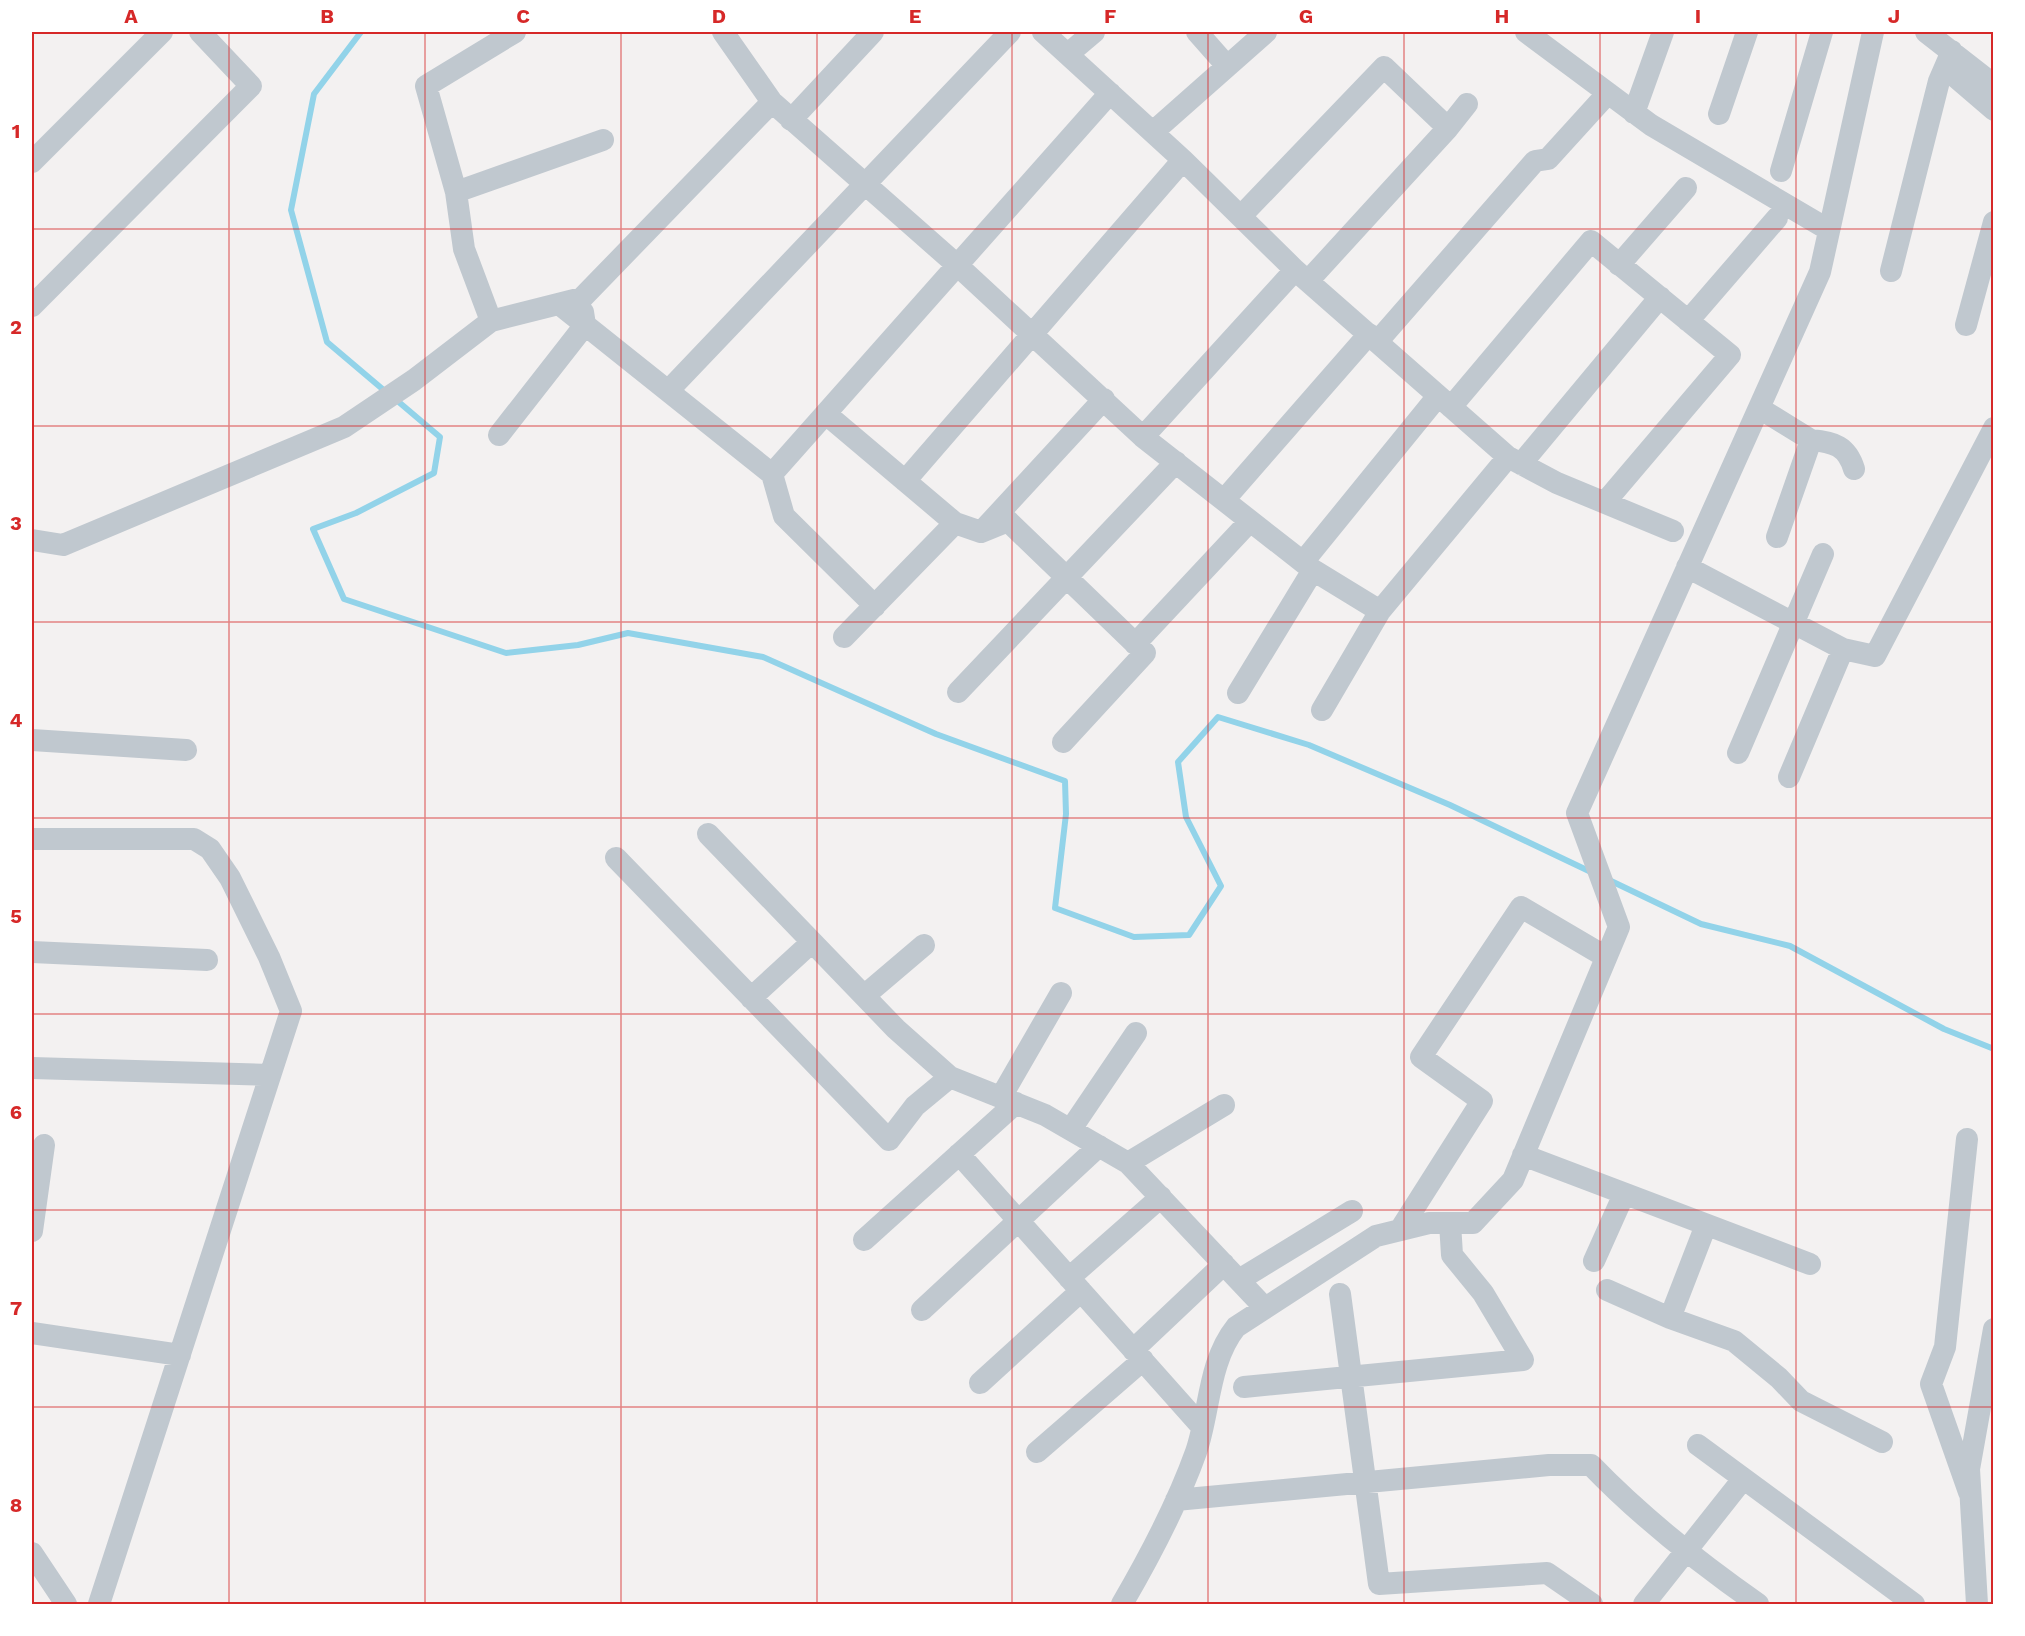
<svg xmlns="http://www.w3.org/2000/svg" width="2025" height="1636" font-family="'Work Sans',sans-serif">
  <rect width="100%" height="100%" fill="#f3f1f1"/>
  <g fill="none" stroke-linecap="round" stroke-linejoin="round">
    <!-- stream -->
    <path stroke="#92d3e9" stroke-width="6" d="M 361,32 L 314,94 L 291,210 L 327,342 L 386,392
      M 394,398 L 440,437 L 434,473 L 356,513 L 313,529 L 344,599 L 506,653 L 578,645 L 628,633 L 763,657 L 936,734 L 1065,781 L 1066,814 L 1055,908 L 1134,937 L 1189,935 L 1221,886 L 1186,817 L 1178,762 L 1218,717 L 1309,745 L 1450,805 L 1591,872
      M 1609,880 L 1701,924 L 1790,946 L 1944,1029 L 1994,1049"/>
    <!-- minor -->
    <path stroke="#c0c8cf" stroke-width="22" d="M 723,32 L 772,102
      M 1197,32 L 1227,66
      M 1526,32 L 1651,125 L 1829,230
      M 1926,32 L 1994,85
      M 1068,54 L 1094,32
      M 1945,68 L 1994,110
      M 1634,113 L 1663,32
      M 1719,114 L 1747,32
      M 791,120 L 873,32
      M 1448,128 L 1467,104
      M 1153,132 L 1266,32
      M 32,162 L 162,32
      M 1781,171 L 1822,32
      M 456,192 L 603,140
      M 1241,216 L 1384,67 L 1448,128 L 1308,281
      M 1619,265 L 1686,188
      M 1891,271 L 1939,81 L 1952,51
      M 559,304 L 772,474 L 1110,93
      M 32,306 L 251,86 L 200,32
      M 491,321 L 464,249 L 456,192 L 426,86 L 515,32
      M 1688,321 L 1777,218
      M 1966,325 L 1994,222
      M 1377,342 L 1535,161 L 1548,159 L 1608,93
      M 668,391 L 1010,32
      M 1451,407 L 1591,241 L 1730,355 L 1606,501
      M 1759,408 L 1811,440 L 1777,537
      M 826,414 L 955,523 L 981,532 L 1008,521 L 1145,653 L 1063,742
      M 499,435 L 585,325 L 583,312
      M 1143,437 L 1295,270
      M 1811,440 C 1834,442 1847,446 1854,469
      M 1510,458 L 1557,483 L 1673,531
      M 1521,464 L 1660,297
      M 772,474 L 784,516 L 875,606
      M 905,481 L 1183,160
      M 1224,500 L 1369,334
      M 985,528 L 1104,399
      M 32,540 L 63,545 L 344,427 L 414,380 L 491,321 L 582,298 L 772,102 L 957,265 L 1143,437 L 1313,570 L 1380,611 L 1508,457 L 1295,270 L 1183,160 L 1043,32
      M 1303,562 L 1438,396
      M 1687,567 L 1843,649 L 1875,656 L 1994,428
      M 844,637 L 955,523
      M 1135,644 L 1250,521
      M 958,692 L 1176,462
      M 1238,693 L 1313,570
      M 1322,710 L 1380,611
      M 32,740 L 186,750
      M 1738,753 L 1823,554
      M 1789,777 L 1843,649
      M 708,834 L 896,1029 L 950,1077 L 1045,1115 L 1128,1163 L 1265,1308
      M 32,839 L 194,839 L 210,849 L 230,878 L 269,957 L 291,1011 L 99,1604
      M 616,858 L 889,1140 L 915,1106 L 950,1077
      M 32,952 L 207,960
      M 864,996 L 924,945
      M 751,998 L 812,942
      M 32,1068 L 270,1075
      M 1001,1097 L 1061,993
      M 1071,1129 L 1136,1033
      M 1967,1139 L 1945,1347 L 1931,1384 L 1969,1492
      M 959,1154 L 1202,1427
      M 1523,1155 L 1810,1264
      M 1128,1163 L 1224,1105
      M 1400,1230 L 1482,1101 L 1421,1057 L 1521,907 L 1606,957
      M 32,1231 L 44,1145
      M 864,1240 L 1016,1103
      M 1594,1261 L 1624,1194
      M 1069,1278 L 1161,1197
      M 1239,1280 L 1352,1211
      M 1607,1290 L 1670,1318 L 1734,1341 L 1779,1378 L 1801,1401 L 1882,1442
      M 1340,1294 L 1379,1584 L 1547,1573 L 1592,1604
      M 922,1310 L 1099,1146
      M 1670,1318 L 1706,1225
      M 32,1333 L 180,1355
      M 1133,1350 L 1224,1264
      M 980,1383 L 1081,1291
      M 1244,1387 L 1523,1360 L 1483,1293 L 1452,1255 L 1450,1223
      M 1698,1445 L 1914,1604
      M 1037,1452 L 1143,1360
      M 1176,1500 L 1549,1465 L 1591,1465 C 1642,1518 1698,1562 1758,1604
      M 32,1553 L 66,1604
      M 1122,1604 C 1150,1556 1177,1505 1196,1452 C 1210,1411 1208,1362 1236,1327 L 1376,1236 L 1429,1223 L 1473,1223 L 1513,1180 L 1619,927 L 1577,813 L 1820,272 L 1873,32
      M 1644,1604 L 1743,1479
      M 1977,1604 L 1969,1469 L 1994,1329"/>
  </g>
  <!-- grid -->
  <path fill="none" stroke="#d62828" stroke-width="1.5" stroke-opacity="0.55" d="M 229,32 L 229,1604M 425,32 L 425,1604M 621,32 L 621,1604M 817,32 L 817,1604M 1012,32 L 1012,1604M 1208,32 L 1208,1604M 1404,32 L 1404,1604M 1600,32 L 1600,1604M 1796,32 L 1796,1604M 32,229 L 1994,229M 32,426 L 1994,426M 32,622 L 1994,622M 32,818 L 1994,818M 32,1014 L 1994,1014M 32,1210 L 1994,1210M 32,1407 L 1994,1407"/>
  <!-- border -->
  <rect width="2025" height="1636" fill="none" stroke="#ffffff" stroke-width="66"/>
  <rect x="33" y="33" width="1959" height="1570" fill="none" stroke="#d62828" stroke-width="2"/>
  <g font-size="20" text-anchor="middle" font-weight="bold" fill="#d62828">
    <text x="131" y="23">A</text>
    <text x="327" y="23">B</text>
    <text x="523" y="23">C</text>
    <text x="719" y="23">D</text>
    <text x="915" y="23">E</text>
    <text x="1110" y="23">F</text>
    <text x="1306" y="23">G</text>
    <text x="1502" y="23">H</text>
    <text x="1698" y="23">I</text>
    <text x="1894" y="23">J</text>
    <text x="16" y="138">1</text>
    <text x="16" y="334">2</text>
    <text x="16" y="530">3</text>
    <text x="16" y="727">4</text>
    <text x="16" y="923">5</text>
    <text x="16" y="1119">6</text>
    <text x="16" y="1315">7</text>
    <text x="16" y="1512">8</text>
  </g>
</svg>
